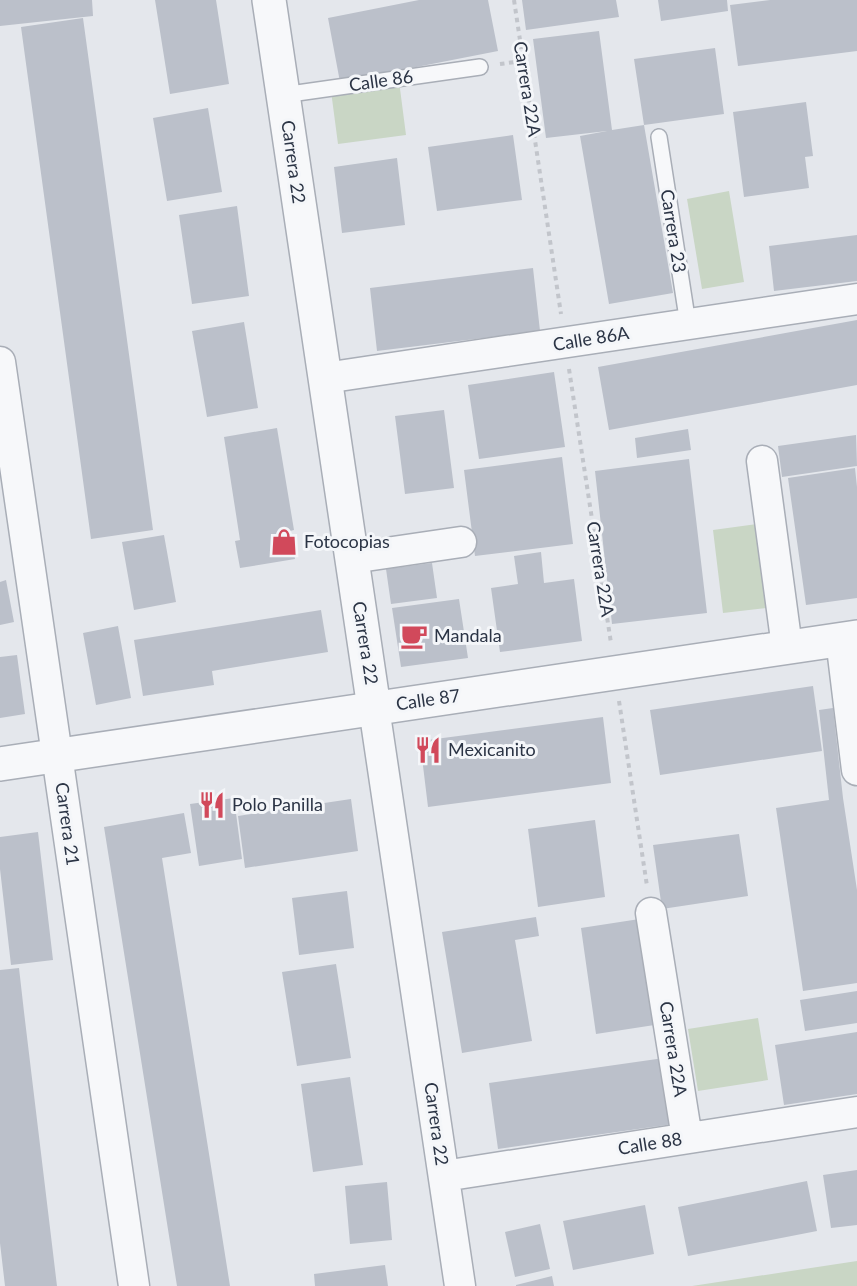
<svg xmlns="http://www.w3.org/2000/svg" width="857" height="1286" font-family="Lato,sans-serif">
  <rect width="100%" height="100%" fill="#e4e7ec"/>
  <!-- green -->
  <path fill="#c9d6c5" d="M 399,81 L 406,135 L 338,144 L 331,91 Z
    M 729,191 L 744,282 L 702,289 L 687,199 Z
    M 757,524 L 766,608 L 723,613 L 713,530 Z
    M 758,1018 L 768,1080 L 698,1091 L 688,1029 Z
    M 857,1261 L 857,1286 L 692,1286 Z"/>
  <!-- building -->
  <path fill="#bbc0ca" d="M 0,0 L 92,0 L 93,16 L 0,26 Z
    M 155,0 L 216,0 L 229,84 L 170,94 Z
    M 419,0 L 488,0 L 498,51 L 340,82 L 328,18 Z
    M 522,0 L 616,0 L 619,17 L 526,30 Z
    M 658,0 L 727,0 L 728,11 L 661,21 Z
    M 770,0 L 857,0 L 857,51 L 738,66 L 730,5 Z
    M 83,18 L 153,530 L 91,539 L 21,27 Z
    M 599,31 L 612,130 L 644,125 L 673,293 L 609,304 L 580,136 L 607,131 L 546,138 L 533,39 Z
    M 715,48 L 724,114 L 644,125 L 634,59 Z
    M 806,102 L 813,156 L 805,157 L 809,188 L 744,197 L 733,112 Z
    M 208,108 L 222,192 L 167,201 L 153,118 Z
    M 513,135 L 522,200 L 437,211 L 428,147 Z
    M 397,158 L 405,225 L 342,233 L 334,167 Z
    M 237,206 L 249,296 L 192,304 L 179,215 Z
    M 857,235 L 857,281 L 774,291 L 769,246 Z
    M 533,268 L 540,331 L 377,351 L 370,288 Z
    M 857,320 L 857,385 L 609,430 L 598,367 Z
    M 244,322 L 258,408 L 207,417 L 192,331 Z
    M 554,372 L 565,447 L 479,459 L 468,385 Z
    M 444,410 L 454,488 L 405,494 L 395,416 Z
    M 277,428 L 294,530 L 290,531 L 295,559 L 240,568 L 235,541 L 240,540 L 224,437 Z
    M 688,429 L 691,450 L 637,458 L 635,438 Z
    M 856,435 L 857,466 L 782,477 L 778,446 Z
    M 562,457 L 573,544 L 475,556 L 464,470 Z
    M 689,459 L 707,613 L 612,624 L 595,471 Z
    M 855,468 L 857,487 L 857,598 L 806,605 L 788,478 Z
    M 164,535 L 176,602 L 134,610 L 122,542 Z
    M 541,552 L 544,583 L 574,579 L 582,641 L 500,652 L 491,588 L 518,584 L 514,556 Z
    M 432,563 L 437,598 L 391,604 L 386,569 Z
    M 6,580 L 14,622 L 0,625 L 0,582 Z
    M 459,599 L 468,658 L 401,667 L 392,608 Z
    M 321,610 L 328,652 L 212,671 L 214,685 L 143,696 L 134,640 Z
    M 118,626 L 131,698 L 96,705 L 83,633 Z
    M 17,655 L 25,714 L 0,718 L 0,657 Z
    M 813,686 L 822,751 L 660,775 L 650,710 Z
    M 833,708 L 843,798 L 857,890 L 857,983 L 803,991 L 776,808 L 829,800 L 819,710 Z
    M 603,717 L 611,783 L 428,807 L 420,741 Z
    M 234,798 L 242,859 L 199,866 L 190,804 Z
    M 351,799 L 358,851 L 245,868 L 238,816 Z
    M 184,813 L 191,853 L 162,858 L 230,1286 L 177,1286 L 104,827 Z
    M 595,820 L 605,897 L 538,907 L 528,829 Z
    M 38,832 L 53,960 L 11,965 L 0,869 L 0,837 Z
    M 739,834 L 748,896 L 662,909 L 653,845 Z
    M 347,891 L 354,948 L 299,955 L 292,898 Z
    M 536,917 L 539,936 L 515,940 L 532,1041 L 462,1053 L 442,932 Z
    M 646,918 L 661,1024 L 596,1034 L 581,928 Z
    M 336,964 L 351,1058 L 297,1066 L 282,972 Z
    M 19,968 L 24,1012 L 57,1286 L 5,1286 L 0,1243 L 0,970 Z
    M 857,991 L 857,1023 L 805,1031 L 800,1000 Z
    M 857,1032 L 857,1094 L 784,1105 L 775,1045 Z
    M 664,1058 L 673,1124 L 498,1149 L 489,1083 Z
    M 350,1077 L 363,1165 L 313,1172 L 301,1084 Z
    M 857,1170 L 857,1225 L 831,1228 L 823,1175 Z
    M 807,1181 L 817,1231 L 688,1256 L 678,1207 Z
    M 387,1182 L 392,1240 L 350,1244 L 345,1186 Z
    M 645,1205 L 654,1254 L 573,1270 L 563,1221 Z
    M 540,1224 L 550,1269 L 515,1277 L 505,1232 Z
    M 385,1265 L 388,1286 L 315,1286 L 314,1274 Z
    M 552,1276 L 554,1286 L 516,1286 L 516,1285 Z"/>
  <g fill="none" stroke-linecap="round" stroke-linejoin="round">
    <defs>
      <path id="service" d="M 283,95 L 480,67
        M 659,137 L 688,324"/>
      <path id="minor" d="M 0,362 L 134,1286
        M 325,378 L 857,299
        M 762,461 L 787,647
        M 352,558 L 461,542
        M 841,639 L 857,770
        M 374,708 L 460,1286
        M 651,913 L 687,1138
        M 444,1176 L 857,1112"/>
      <path id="tertiary" d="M 269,0 L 374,708
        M 0,764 L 857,637"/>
    </defs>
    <!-- service casing -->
    <use href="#service" stroke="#a9aeb7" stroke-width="18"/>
    <!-- minor casing -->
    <use href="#minor" stroke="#a9aeb7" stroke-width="33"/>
    <!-- tertiary casing -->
    <use href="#tertiary" stroke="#a9aeb7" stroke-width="36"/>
    <!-- path -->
    <path stroke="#c2c5cb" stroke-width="4" stroke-dasharray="4.5 4.5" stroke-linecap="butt" d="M 514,0 L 561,314
      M 500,64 L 523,61
      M 569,369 L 611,643
      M 619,701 L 647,886"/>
    <!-- service -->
    <use href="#service" stroke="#f7f8fa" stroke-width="15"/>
    <!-- minor -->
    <use href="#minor" stroke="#f7f8fa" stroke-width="30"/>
    <!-- tertiary -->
    <use href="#tertiary" stroke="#f7f8fa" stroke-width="33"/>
  </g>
  <!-- icons -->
  <defs>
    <symbol id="shop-bare" viewBox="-9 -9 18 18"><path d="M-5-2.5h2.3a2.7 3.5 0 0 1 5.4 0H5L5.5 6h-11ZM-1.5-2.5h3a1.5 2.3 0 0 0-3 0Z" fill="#d1495b" stroke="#f4f6f9" stroke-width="2.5" paint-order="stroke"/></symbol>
    <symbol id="cafe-bare" viewBox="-9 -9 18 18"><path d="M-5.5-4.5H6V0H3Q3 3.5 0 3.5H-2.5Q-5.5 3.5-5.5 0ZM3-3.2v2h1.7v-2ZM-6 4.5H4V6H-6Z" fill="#d1495b" stroke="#f4f6f9" stroke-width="2.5" paint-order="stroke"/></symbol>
    <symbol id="restaurant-bare" viewBox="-9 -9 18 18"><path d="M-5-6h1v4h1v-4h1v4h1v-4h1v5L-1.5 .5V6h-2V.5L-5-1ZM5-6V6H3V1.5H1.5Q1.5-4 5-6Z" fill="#d1495b" stroke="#f4f6f9" stroke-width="2.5" paint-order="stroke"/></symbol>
  </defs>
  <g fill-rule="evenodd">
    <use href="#shop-bare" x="265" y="523" width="38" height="38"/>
    <use href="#cafe-bare" x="395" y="617" width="38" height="38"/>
    <use href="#restaurant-bare" x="409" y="731" width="38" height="38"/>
    <use href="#restaurant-bare" x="193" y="786" width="38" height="38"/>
  </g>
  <g text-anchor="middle" stroke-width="6" stroke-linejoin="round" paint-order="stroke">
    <!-- street labels -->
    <g font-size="18" fill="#2b3445" stroke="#f4f6f9">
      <text transform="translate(381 81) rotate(-8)" y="6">Calle 86</text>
      <text transform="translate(527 89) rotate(81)" y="6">Carrera 22A</text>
      <text transform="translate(293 162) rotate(82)" y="6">Carrera 22</text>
      <text transform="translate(673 231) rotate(81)" y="6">Carrera 23</text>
      <text transform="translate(591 339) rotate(-9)" y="6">Calle 86A</text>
      <text transform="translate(600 569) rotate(81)" y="6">Carrera 22A</text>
      <text transform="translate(365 643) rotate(81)" y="6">Carrera 22</text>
      <text transform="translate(428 700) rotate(-8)" y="6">Calle 87</text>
      <text transform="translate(67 824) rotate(82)" y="6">Carrera 21</text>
      <text transform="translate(673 1049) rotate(81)" y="6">Carrera 22A</text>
      <text transform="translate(436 1124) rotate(82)" y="6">Carrera 22</text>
      <text transform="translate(650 1144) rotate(-9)" y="6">Calle 88</text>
    </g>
    <!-- poi labels -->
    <g font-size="18" fill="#2b3445" stroke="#f4f6f9" text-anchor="start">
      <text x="304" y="548">Fotocopias</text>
      <text x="434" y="642">Mandala</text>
      <text x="448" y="756">Mexicanito</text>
      <text x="232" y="811">Polo Panilla</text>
    </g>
  </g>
</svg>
